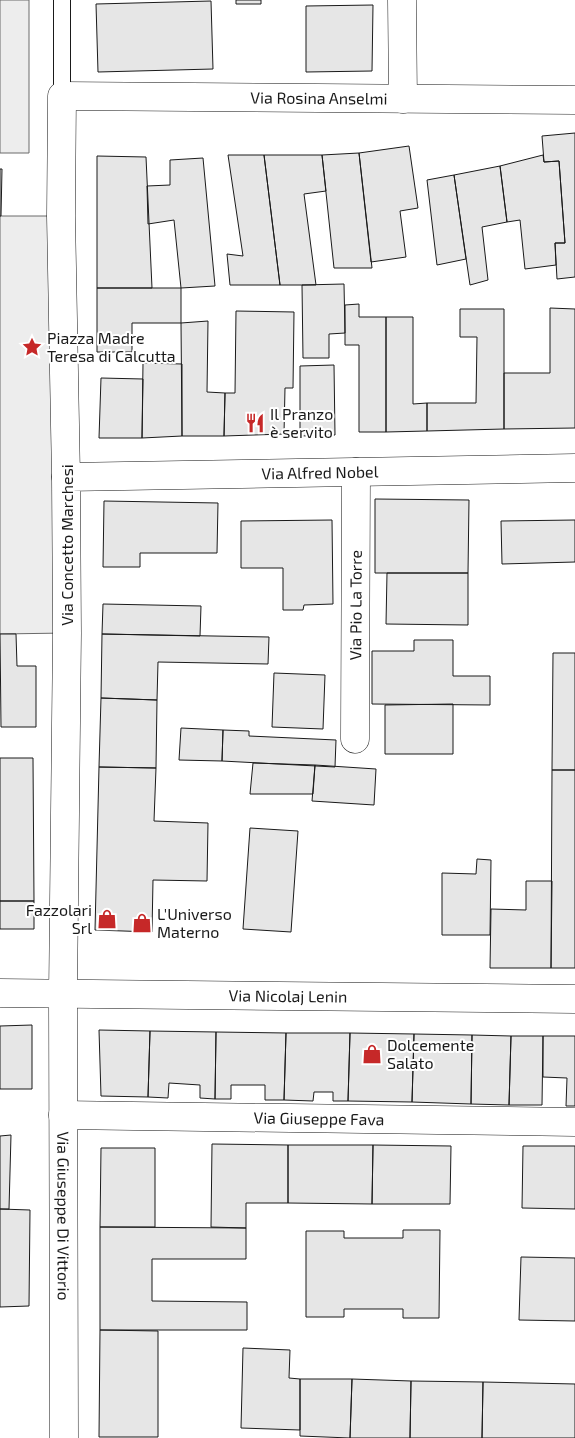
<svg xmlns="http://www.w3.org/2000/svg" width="575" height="1438" font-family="'Exo 2',sans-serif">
  <rect width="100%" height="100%" fill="#fff"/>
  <!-- built -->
  <path fill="#ededed" stroke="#6a6a6a" d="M 0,0 L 29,0 L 29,153 L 0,153 Z
    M 0,216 L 61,216 L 67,633 L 0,634 Z"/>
  <!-- building -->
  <path fill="#e6e6e6" stroke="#1a1a1a" d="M 236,0 L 261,0 L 261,4 L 236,4 Z
    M 211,1 L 213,69 L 98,72 L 96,4 Z
    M 373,5 L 372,71 L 306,72 L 306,6 Z
    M 575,133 L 575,277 L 557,279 L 555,243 L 565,243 L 559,161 L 544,162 L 542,136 Z
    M 409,146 L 418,208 L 400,211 L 406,257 L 371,262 L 359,153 Z
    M 359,153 L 372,268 L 334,268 L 322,155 Z
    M 228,155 L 264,155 L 280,285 L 230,285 L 227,254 L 243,256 Z
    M 264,155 L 322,155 L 326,191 L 304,194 L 316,285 L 280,285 Z
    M 543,155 L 544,162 L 559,161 L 565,243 L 555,243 L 556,265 L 525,269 L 520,220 L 507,222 L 500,166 Z
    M 97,156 L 146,157 L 152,288 L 97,288 Z
    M 203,158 L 215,286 L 181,288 L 174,220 L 148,224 L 147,186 L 170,185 L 170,160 Z
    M 500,166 L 507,222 L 482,227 L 488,280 L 470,285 L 454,175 Z
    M 0,169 L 2,169 L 1,216 L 0,216 Z
    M 454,175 L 466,259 L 437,265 L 427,180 Z
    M 344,284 L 345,333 L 329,334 L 329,358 L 303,358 L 302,285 Z
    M 97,288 L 181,288 L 181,323 L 132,323 L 132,352 L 97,352 Z
    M 359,304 L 359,317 L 386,317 L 386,432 L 359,432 L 359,345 L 345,345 L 345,305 Z
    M 550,308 L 575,309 L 575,428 L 504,429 L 504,373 L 550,373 Z
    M 460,309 L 504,309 L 504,429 L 427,431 L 427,403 L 476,403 L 477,337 L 460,337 Z
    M 236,311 L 294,312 L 293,388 L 285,388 L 284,434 L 224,436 L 225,393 L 235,393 Z
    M 386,317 L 413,317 L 413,404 L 427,403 L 427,431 L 386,432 Z
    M 208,321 L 207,392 L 225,393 L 224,436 L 182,436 L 181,323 Z
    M 143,363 L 182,364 L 182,436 L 142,438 Z
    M 334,365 L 335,435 L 300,436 L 300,366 Z
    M 101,378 L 143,379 L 142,438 L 99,438 Z
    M 375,499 L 469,500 L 468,573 L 375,573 Z
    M 104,501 L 218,503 L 217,553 L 140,553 L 140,567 L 103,567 Z
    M 332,520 L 333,604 L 304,605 L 303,610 L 283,610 L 283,568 L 241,568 L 241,521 Z
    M 575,520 L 575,562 L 502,564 L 501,521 Z
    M 387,573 L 468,573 L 468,625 L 386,624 Z
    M 103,604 L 201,606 L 200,636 L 102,634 Z
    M 0,634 L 16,634 L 17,666 L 36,666 L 36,727 L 1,727 Z
    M 102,634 L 269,637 L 268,664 L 158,662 L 157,700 L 101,698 Z
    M 414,640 L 453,640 L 453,676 L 490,676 L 490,705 L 372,704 L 372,651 L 414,651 Z
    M 553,653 L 575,653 L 575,770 L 552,770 Z
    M 274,673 L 325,675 L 323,729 L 272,727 Z
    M 101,698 L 157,700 L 156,768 L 99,767 Z
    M 453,704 L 453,754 L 385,754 L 385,705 Z
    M 181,728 L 223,730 L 222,761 L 179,760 Z
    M 223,730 L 249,731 L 249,736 L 336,740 L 335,767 L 222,761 Z
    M 0,758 L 33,758 L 34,901 L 0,901 Z
    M 253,763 L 315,765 L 313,794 L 250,794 Z
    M 315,765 L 376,769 L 374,805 L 312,801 Z
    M 99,767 L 156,768 L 154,821 L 208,823 L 207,881 L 153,880 L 152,932 L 95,930 Z
    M 552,770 L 575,770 L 575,968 L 551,968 Z
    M 250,828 L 298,831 L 291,932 L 243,929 Z
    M 477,859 L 491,860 L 490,935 L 442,935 L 442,873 L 476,874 Z
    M 526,881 L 552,881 L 551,968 L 490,968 L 491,909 L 526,910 Z
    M 0,901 L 34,901 L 34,929 L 0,929 Z
    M 32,1025 L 32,1089 L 0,1089 L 0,1026 Z
    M 99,1030 L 150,1031 L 148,1097 L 101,1096 Z
    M 150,1031 L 216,1032 L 215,1099 L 200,1098 L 200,1085 L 169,1083 L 168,1098 L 148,1097 Z
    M 216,1032 L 286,1033 L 284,1100 L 265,1100 L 265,1085 L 231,1085 L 231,1099 L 215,1099 Z
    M 286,1033 L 350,1033 L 348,1101 L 333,1101 L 333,1092 L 314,1092 L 313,1101 L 284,1100 Z
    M 350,1033 L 414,1034 L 412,1102 L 348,1101 Z
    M 414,1034 L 472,1035 L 471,1104 L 412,1102 Z
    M 472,1035 L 511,1036 L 509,1105 L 471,1104 Z
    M 511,1036 L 543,1036 L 542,1105 L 509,1105 Z
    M 543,1036 L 575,1036 L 575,1106 L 566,1106 L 567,1078 L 543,1077 Z
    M 11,1135 L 9,1209 L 0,1209 L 0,1136 Z
    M 212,1144 L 288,1145 L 288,1203 L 246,1203 L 246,1228 L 211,1227 Z
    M 288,1145 L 373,1145 L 372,1204 L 288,1203 Z
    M 373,1145 L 451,1146 L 450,1204 L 372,1204 Z
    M 523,1146 L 575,1146 L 575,1209 L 522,1208 Z
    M 101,1148 L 155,1148 L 155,1227 L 100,1227 Z
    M 0,1209 L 30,1210 L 29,1306 L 0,1307 Z
    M 100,1227 L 246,1228 L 246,1259 L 152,1259 L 152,1301 L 247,1302 L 247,1330 L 100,1330 Z
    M 403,1230 L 440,1230 L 439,1318 L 403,1318 L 403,1309 L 344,1309 L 344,1317 L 306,1317 L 306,1231 L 344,1231 L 344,1238 L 403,1238 Z
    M 521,1257 L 575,1258 L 575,1321 L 519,1320 Z
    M 100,1330 L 158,1331 L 158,1437 L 99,1437 Z
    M 243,1348 L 290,1350 L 289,1378 L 300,1379 L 300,1430 L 241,1428 Z
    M 300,1379 L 352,1379 L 350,1438 L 300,1436 Z
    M 352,1379 L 411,1381 L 410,1438 L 350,1438 Z
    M 411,1381 L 483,1382 L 482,1438 L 410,1438 Z
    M 483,1382 L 575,1384 L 575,1438 L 482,1438 Z"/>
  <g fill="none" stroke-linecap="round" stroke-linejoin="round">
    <defs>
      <path id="service" d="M 62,96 L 62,0"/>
      <g id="minor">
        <path d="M 402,0 L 403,99"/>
        <path id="s1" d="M 66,477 L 61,216 L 62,96 L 575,100"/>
        <path id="s2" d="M 355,739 L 356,472"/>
        <path id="s3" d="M 63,1115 L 575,1122"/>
      </g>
      <g id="tertiary">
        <path id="s4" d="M 63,994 L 64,1438"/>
      </g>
      <g id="secondary">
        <path id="s5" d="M 0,993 L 575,999"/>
        <path id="s6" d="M 63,994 L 67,633 L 66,477 L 575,468"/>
      </g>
    </defs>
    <!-- service casing -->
    <use href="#service" stroke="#1a1a1a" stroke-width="18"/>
    <!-- minor casing -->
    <use href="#minor" stroke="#1a1a1a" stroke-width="29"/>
    <!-- tertiary casing -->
    <use href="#tertiary" stroke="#1a1a1a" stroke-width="29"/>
    <!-- secondary casing -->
    <use href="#secondary" stroke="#1a1a1a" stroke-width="29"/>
    <!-- service -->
    <use href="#service" stroke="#fff" stroke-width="16"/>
    <!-- minor -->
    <use href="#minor" stroke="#fff" stroke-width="28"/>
    <!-- tertiary -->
    <use href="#tertiary" stroke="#fff" stroke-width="28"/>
    <!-- secondary -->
    <use href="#secondary" stroke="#fff" stroke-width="28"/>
  </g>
  <!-- icons -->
  <defs>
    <symbol id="sight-bare" viewBox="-9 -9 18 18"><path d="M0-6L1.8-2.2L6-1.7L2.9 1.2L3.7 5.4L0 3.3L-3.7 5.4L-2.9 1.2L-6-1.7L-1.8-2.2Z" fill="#c62828" stroke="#fff" stroke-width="2.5" paint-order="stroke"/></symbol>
    <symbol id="restaurant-bare" viewBox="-9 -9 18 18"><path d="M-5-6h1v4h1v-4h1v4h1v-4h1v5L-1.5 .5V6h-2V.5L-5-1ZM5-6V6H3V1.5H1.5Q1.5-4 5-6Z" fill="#c62828" stroke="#fff" stroke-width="2.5" paint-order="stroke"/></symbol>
    <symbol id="shop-bare" viewBox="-9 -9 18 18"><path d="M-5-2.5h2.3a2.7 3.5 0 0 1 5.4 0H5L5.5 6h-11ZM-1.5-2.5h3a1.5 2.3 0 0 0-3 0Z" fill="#c62828" stroke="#fff" stroke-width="2.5" paint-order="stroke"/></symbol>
  </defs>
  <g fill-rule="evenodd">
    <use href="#sight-bare" x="18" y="333" width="28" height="28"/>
    <use href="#restaurant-bare" x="241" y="409" width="28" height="28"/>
    <use href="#shop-bare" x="93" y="905" width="28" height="28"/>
    <use href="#shop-bare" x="128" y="909" width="28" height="28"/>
    <use href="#shop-bare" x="358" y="1040" width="28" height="28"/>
  </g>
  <g text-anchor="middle" stroke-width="4" stroke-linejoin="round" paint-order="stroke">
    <!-- street labels -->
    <g font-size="16" fill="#1a1a1a" stroke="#fff">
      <text dy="6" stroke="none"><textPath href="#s1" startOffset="638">Via Rosina Anselmi</textPath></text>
      <text dy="6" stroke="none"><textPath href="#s6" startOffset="771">Via Alfred Nobel</textPath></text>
      <text transform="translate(67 545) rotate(-90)" y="6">Via Concetto Marchesi</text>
      <text dy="6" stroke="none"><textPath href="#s2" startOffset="134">Via Pio La Torre</textPath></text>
      <text dy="6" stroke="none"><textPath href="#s5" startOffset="288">Via Nicolaj Lenin</textPath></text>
      <text dy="6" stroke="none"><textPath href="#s3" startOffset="256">Via Giuseppe Fava</textPath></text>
      <text dy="6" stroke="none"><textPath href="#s4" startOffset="222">Via Giuseppe Di Vittorio</textPath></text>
    </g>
    <!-- poi labels -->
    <g font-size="16" fill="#1a1a1a" stroke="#fff" text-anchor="start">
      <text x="47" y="344">Piazza Madre<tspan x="47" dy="18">Teresa di Calcutta</tspan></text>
      <text x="270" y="420">Il Pranzo<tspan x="270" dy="18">è servito</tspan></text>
      <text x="92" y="916" text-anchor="end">Fazzolari<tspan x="92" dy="18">Srl</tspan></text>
      <text x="157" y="920">L'Universo<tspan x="157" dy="18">Materno</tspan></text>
      <text x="387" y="1051">Dolcemente<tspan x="387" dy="18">Salato</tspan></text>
    </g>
  </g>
</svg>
